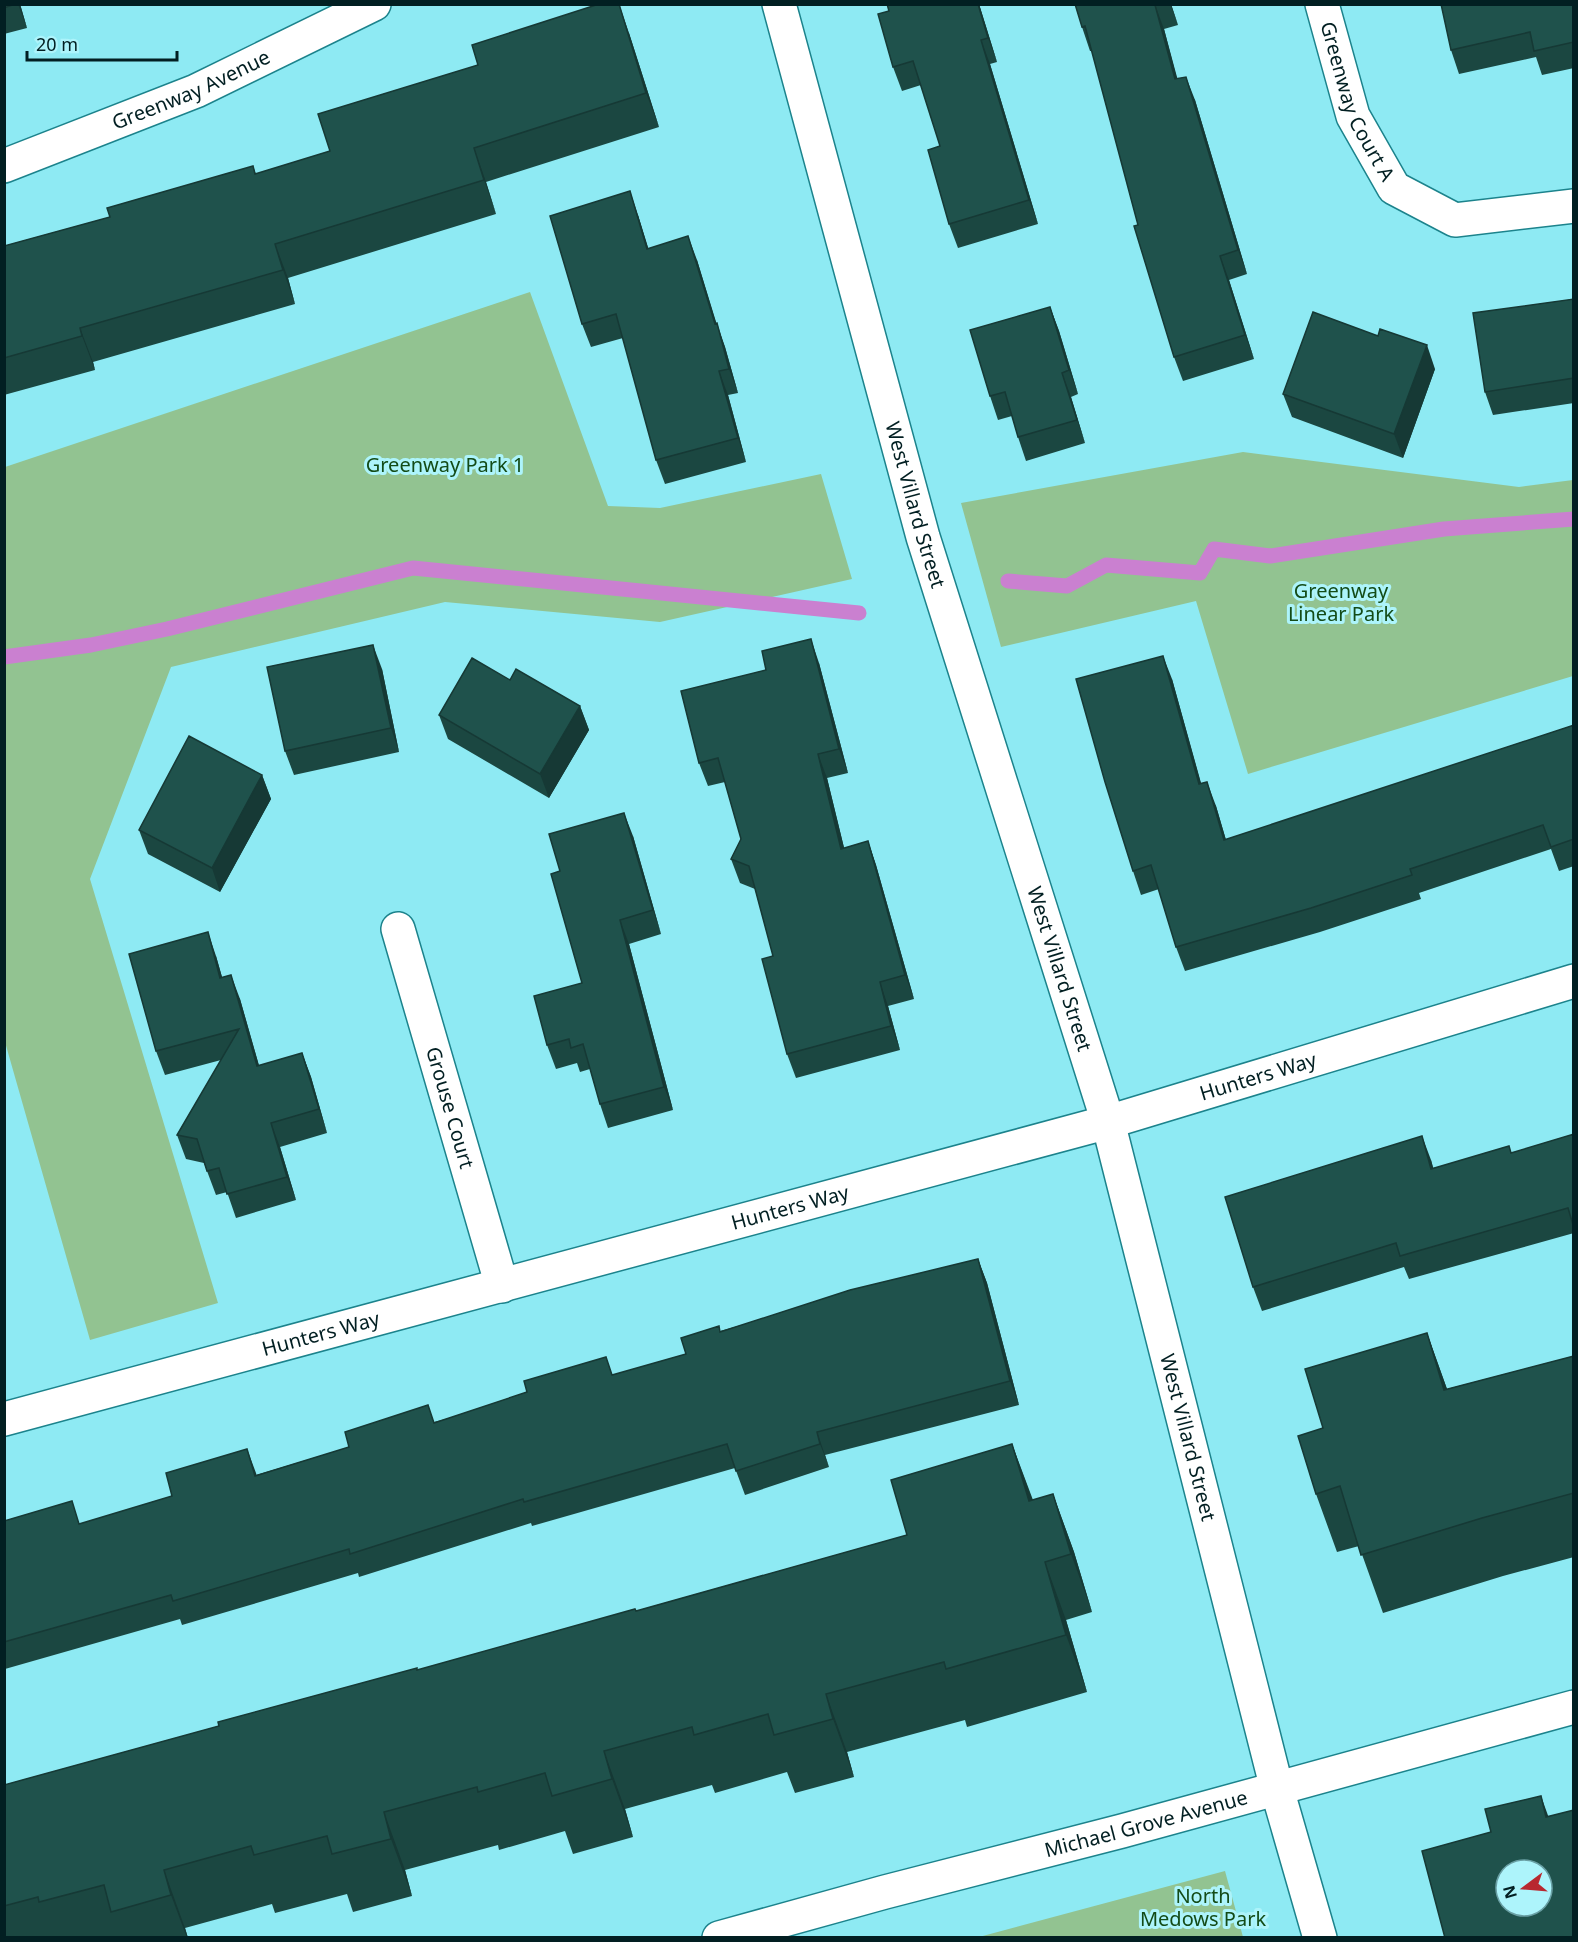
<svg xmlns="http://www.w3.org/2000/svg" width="1578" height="1942" font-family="'Noto Sans',sans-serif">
  <rect width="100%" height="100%" fill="#8eeaf3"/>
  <!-- green -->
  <path fill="#92c391" d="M 530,292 L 608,506 L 660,508 L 821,474 L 852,579 L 660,622 L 445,602 L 171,667 L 90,879 L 218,1303 L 90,1340 L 5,1042 L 5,467 Z
    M 1243,452 L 1519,487 L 1573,480 L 1573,676 L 1248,774 L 1196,601 L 1001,647 L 961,503 Z
    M 1225,1871 L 1243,1937 L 979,1937 Z"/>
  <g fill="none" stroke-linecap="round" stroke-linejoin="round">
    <!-- stream -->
    <path stroke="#ca80d0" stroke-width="15" d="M 1008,581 L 1067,586 L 1106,565 L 1200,573 L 1214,549 L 1270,556 L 1444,529 L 1574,519
      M 4,657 L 91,645 L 167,629 L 413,568 L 859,613"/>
    <defs>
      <g id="minor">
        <path id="s1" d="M 779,4 L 923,537 L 1108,1122 L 1277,1789 L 1320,1938"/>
        <path id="s2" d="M 1322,4 L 1353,116 L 1394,188 L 1455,220 L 1574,206"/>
        <path id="s3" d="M 4,166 L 196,91 L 374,4"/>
        <path id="s4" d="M 398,929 L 502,1286"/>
        <path id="s5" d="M 4,1419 L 1108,1122 L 1574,981"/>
        <path id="s6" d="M 719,1938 L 885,1892 L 1122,1831 L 1574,1707"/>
      </g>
    </defs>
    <!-- minor casing -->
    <use href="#minor" stroke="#1c838c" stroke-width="36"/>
    <!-- minor -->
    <use href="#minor" stroke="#fff" stroke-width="33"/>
  </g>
  <!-- wall -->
  <path fill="#1b4741" d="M 4,4 L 20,4 L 27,28 L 4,34 Z
    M 979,4 L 997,62 L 990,64 L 1038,224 L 958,248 L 949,224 L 940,146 L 921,85 L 902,91 L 893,67 Z
    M 1075,4 L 1171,4 L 1178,25 L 1164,29 L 1177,79 L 1195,100 L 1247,274 L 1229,280 L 1254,359 L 1183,381 L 1174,357 L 1138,225 L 1092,51 L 1090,51 L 1082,27 Z
    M 1574,4 L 1574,68 L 1542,75 L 1536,57 L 1459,74 L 1451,50 Z
    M 629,33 L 659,127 L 486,182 L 496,214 L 288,278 L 295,304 L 93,362 L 95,370 L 4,395 L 4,246 L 110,217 L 253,166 L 256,174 L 330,151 Z
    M 638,215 L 648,248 L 697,260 L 716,323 L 725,347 L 738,393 L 728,395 L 746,462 L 665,484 L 656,460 L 623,338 L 591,347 L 582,324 Z
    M 1574,299 L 1574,403 L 1493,415 L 1485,392 Z
    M 1050,307 L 1059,331 L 1078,394 L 1071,397 L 1085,443 L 1026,461 L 1018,437 L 1012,416 L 998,420 L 990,396 Z
    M 1435,369 L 1403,458 L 1292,417 L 1283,394 Z
    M 819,663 L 848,773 L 827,778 L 844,848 L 868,841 L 876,865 L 914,999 L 888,1006 L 900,1050 L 796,1078 L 787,1054 L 773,956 L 755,889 L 740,883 L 731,859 L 741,839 L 725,782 L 708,786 L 699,763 Z
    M 382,669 L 399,752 L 294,775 L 285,751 Z
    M 1172,679 L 1201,784 L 1216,806 L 1226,840 L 1574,725 L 1574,866 L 1559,871 L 1551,849 L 1419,893 L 1421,899 L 1320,932 L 1185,971 L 1176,947 L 1159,889 L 1141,895 L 1133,871 Z
    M 510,680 L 580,706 L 589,730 L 549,798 L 448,739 L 439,715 Z
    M 262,775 L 271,799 L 220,892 L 148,854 L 139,830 Z
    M 633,836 L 661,934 L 629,944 L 673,1110 L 608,1128 L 600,1104 L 590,1069 L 580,1072 L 577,1063 L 556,1069 L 547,1045 L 582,983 L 560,871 Z
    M 216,956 L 222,977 L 240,999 L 259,1066 L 302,1053 L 311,1077 L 327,1133 L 280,1147 L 296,1200 L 236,1218 L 227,1192 L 216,1195 L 204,1163 L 186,1159 L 177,1135 L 221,1060 L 165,1075 L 156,1051 Z
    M 1574,1134 L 1574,1233 L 1409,1279 L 1404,1267 L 1262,1311 L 1253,1287 L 1431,1160 L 1433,1168 L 1512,1153 Z
    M 978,1259 L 987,1283 L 1019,1405 L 825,1455 L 829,1467 L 745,1495 L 735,1468 L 532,1526 L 531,1523 L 359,1577 L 358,1573 L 182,1625 L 180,1619 L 5,1669 L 4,1521 L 80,1524 L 256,1475 L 434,1422 L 613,1375 L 686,1354 L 720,1331 Z
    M 1427,1333 L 1447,1389 L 1574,1356 L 1574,1557 L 1503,1576 L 1383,1613 L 1359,1546 L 1337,1552 L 1316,1494 Z
    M 1012,1444 L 1033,1500 L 1053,1494 L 1074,1552 L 1092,1612 L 1066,1620 L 1087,1692 L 967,1727 L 965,1720 L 847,1752 L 854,1777 L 795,1793 L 787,1772 L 715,1793 L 712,1785 L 625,1809 L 633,1837 L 573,1854 L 565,1831 L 499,1850 L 498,1845 L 405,1870 L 412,1896 L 353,1912 L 347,1894 L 275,1913 L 272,1904 L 185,1928 L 188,1938 L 4,1938 L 4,1785 L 219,1726 L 417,1670 L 636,1611 L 907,1535 Z"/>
  <!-- shaded-wall -->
  <path fill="#163935" d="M 18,4 L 20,4 L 27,28 Z
    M 619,4 L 629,33 L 659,127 L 646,93 Z
    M 978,4 L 979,4 L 997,62 L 988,38 Z
    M 1170,4 L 1171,4 L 1178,25 Z
    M 1155,5 L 1164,29 L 1184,103 L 1175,79 Z
    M 981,40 L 990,64 L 1038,224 L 1029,200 Z
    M 1186,77 L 1195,100 L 1247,274 L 1238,250 Z
    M 474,148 L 486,182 L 496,214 L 484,180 Z
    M 630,191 L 638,215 L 656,273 L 647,249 Z
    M 688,236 L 697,260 L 721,338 L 717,323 L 725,347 L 738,393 L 729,369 Z
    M 275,244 L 288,278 L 295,304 L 283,270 Z
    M 1220,256 L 1229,280 L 1254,359 L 1245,335 Z
    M 1050,307 L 1059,331 L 1078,394 L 1069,370 Z
    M 80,328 L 93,362 L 95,370 L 82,336 Z
    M 1427,345 L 1435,369 L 1403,458 L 1394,434 Z
    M 719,371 L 728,395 L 746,462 L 738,438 Z
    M 1062,373 L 1071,397 L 1085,443 L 1077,420 Z
    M 811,639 L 819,663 L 848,773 L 839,749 Z
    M 373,645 L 382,669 L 399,752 L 391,728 Z
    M 1163,656 L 1172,679 L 1208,808 L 1199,784 Z
    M 580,706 L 589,730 L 549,798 L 540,774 Z
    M 818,754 L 827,778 L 850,872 L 841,849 Z
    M 262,775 L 271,799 L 220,892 L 212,868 Z
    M 1207,782 L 1216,806 L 1233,864 L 1224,840 Z
    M 624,813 L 633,836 L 661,934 L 653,910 Z
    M 868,841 L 876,865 L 914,999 L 905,975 Z
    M 620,920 L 629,944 L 673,1110 L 664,1087 Z
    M 208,932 L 216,956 L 229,1002 L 220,978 Z
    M 231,975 L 240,999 L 266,1090 L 257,1066 Z
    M 880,982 L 888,1006 L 900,1050 L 891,1026 Z
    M 302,1053 L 311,1077 L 327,1133 L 319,1109 Z
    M 271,1123 L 280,1147 L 296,1200 L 287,1177 Z
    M 1422,1136 L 1431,1160 L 1440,1192 L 1431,1169 Z
    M 978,1259 L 987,1283 L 1019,1405 L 1010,1381 Z
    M 1427,1333 L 1448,1392 L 1444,1390 Z
    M 817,1432 L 825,1455 L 829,1467 L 820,1444 Z
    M 1012,1444 L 1033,1502 L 1029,1501 Z
    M 247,1449 L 256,1473 L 263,1500 L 255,1476 Z
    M 1053,1494 L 1074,1552 L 1092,1612 L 1071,1554 Z
    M 1045,1562 L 1066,1620 L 1087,1692 L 1066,1635 Z
    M 826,1694 L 847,1752 L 854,1777 L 833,1719 Z
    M 604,1751 L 625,1809 L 633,1837 L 612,1779 Z
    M 1541,1796 L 1560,1849 L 1546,1817 Z
    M 384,1812 L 405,1870 L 412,1896 L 391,1839 Z
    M 164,1870 L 185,1928 L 188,1938 L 187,1938 L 171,1895 Z"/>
  <!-- building -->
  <path fill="#1f524c" stroke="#163935" stroke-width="1.5" fill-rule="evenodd" d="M 4,4 L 15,4 L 4,8 Z
    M 599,4 L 619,4 L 646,93 L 474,148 L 484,180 L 275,244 L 283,270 L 80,328 L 82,336 L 4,358 L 4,246 L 110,217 L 107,208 L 253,166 L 255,174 L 330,151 L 318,114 L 478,65 L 472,45 Z
    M 887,4 L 978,4 L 988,38 L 981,40 L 1029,200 L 949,224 L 928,150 L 940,146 L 913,61 L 893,67 L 878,14 L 889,11 Z
    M 1075,4 L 1157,4 L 1155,5 L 1175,79 L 1186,77 L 1238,250 L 1220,256 L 1245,335 L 1174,357 L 1134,226 L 1138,225 L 1085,26 L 1082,27 Z
    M 1441,4 L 1574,4 L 1574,42 L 1534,51 L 1530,32 L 1451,50 Z
    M 630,191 L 647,249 L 688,236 L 715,324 L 717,323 L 729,369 L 719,371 L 738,438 L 656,460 L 616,314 L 582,324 L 550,216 Z
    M 1574,299 L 1574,378 L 1485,392 L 1473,313 Z
    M 1050,307 L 1069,370 L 1062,373 L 1077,420 L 1018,437 L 1005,392 L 990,396 L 970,330 Z
    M 1313,312 L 1378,336 L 1380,329 L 1427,345 L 1394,434 L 1283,394 Z
    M 811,639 L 839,749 L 818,754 L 841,849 L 868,841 L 905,975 L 880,982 L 891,1026 L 787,1054 L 762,959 L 773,956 L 749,866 L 731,859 L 741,839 L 718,758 L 699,763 L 681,691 L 766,670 L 762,651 Z
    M 373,645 L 391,728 L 285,751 L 267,667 Z
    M 1163,656 L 1199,784 L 1207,782 L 1224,840 L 1574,725 L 1574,839 L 1551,847 L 1543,825 L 1410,869 L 1412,875 L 1311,908 L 1176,947 L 1151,865 L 1133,871 L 1105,782 L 1076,679 Z
    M 472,658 L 510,680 L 516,669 L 580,706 L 540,774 L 439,715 Z
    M 189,736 L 262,775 L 212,868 L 139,830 Z
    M 624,813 L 653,910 L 620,920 L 664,1087 L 600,1104 L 583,1044 L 571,1048 L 569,1039 L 547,1045 L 534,996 L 582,983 L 551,874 L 560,871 L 549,834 Z
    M 208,932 L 220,978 L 231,975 L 257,1066 L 302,1053 L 319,1109 L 271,1123 L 287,1177 L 227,1194 L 219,1168 L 207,1171 L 197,1139 L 177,1135 L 239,1029 L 156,1051 L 129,954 Z
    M 1574,1134 L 1574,1228 L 1568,1208 L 1400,1256 L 1396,1243 L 1253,1287 L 1225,1197 L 1422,1136 L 1431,1169 L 1509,1146 L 1511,1153 Z
    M 978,1259 L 1010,1381 L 817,1432 L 820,1444 L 736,1471 L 727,1444 L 524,1502 L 523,1499 L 350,1554 L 349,1549 L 173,1601 L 171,1595 L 4,1642 L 4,1521 L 72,1501 L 79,1524 L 172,1496 L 166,1473 L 247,1449 L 255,1476 L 349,1447 L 345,1432 L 428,1405 L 434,1423 L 527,1392 L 524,1381 L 606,1357 L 612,1375 L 686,1354 L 681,1338 L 719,1326 L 720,1332 L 850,1290 Z
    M 1427,1333 L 1444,1390 L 1574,1356 L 1574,1493 L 1482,1518 L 1361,1555 L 1340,1486 L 1316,1494 L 1298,1436 L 1323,1428 L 1305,1369 Z
    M 1012,1444 L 1029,1501 L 1053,1494 L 1071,1554 L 1045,1562 L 1066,1635 L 946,1669 L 944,1662 L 826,1694 L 833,1719 L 774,1735 L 768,1714 L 694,1735 L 692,1727 L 604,1751 L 612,1779 L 552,1796 L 545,1773 L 478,1792 L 477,1787 L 384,1812 L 391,1839 L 332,1854 L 327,1836 L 254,1855 L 251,1846 L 164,1870 L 171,1895 L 111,1912 L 104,1885 L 39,1902 L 38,1897 L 4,1906 L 4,1785 L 219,1726 L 218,1722 L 417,1668 L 417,1670 L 635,1609 L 636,1611 L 907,1535 L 891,1480 Z
    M 1541,1796 L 1546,1817 L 1574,1810 L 1574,1938 L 1445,1938 L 1422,1851 L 1491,1832 L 1485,1809 ZM 1506,1870 L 1542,1870 L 1542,1906 L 1506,1906 Z"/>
  <g text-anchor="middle" stroke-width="6" stroke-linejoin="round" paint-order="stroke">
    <!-- street labels -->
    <g font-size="20" fill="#021f22" stroke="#adf4fb">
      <text dy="7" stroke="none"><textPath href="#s3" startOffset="202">Greenway Avenue</textPath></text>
      <text dy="7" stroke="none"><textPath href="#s2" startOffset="104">Greenway Court A</textPath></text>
      <text dy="7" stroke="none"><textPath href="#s1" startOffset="519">West Villard Street</textPath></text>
      <text dy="7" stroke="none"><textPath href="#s1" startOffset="1005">West Villard Street</textPath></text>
      <text dy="7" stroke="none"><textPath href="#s5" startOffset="1300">Hunters Way</textPath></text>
      <text dy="7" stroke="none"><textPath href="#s4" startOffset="186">Grouse Court</textPath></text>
      <text dy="7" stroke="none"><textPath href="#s5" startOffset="814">Hunters Way</textPath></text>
      <text dy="7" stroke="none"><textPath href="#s5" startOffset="328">Hunters Way</textPath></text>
      <text dy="7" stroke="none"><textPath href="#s1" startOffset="1491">West Villard Street</textPath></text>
      <text dy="7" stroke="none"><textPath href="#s6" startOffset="442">Michael Grove Avenue</textPath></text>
    </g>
    <!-- park labels -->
    <g font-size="20" fill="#134b17" stroke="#adf4fb">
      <text x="445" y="472">Greenway Park 1</text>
      <text x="1341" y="598">Greenway<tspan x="1341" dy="23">Linear Park</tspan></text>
      <text x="1203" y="1903">North<tspan x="1203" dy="23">Medows Park</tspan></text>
    </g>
  </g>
  <!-- border -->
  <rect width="1578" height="1942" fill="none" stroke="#021f22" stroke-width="12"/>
  <!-- north arrow -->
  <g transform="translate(1524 1888) rotate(254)"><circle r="28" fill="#adf4fb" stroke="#699fa4" stroke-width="1.5"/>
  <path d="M0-4.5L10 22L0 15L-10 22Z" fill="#b8282f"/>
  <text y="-9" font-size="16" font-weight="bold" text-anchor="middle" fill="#021f22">N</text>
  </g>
  <!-- scale -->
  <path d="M27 51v9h150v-9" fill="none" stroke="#021f22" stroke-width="3"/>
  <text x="36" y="51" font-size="18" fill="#021f22" stroke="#adf4fb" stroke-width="4.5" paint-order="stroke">20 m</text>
</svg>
